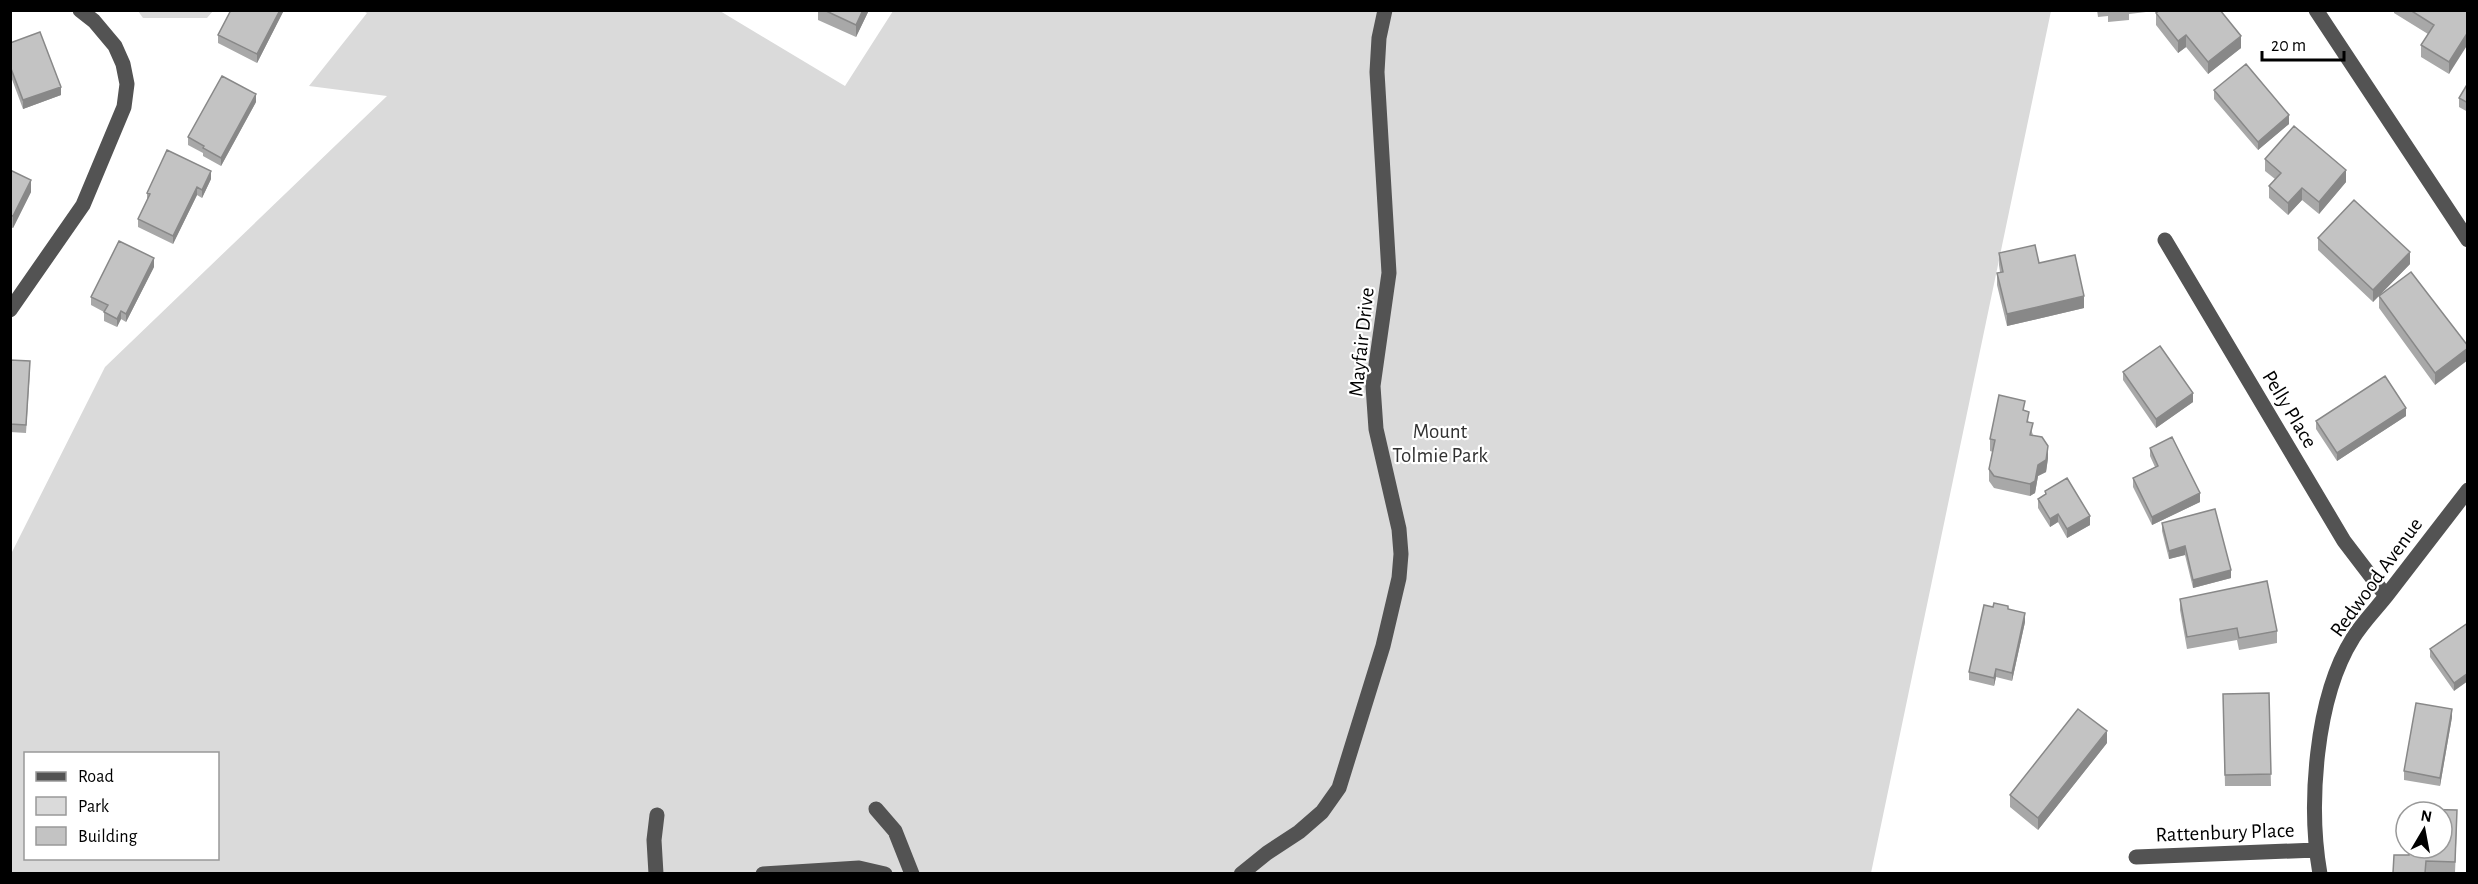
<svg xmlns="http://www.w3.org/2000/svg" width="2478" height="884" font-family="'Alegreya Sans',sans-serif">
  <rect width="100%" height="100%" fill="#fff"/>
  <!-- green -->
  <path fill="#dadada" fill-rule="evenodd" d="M 138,11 L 213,11 L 207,18 L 143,18 Z
    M 363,11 L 720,11 L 845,86 L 893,11 L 2051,11 L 1871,873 L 11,873 L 10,556 L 105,367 L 387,96 L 309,86 L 367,13 ZM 26,754 L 218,754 L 218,858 L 26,858 Z"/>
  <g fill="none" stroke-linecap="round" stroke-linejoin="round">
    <!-- minor -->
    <path stroke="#535353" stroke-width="15" d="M 2316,10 L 2468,240
      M 2165,240 L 2344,541 L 2386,596
      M 10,310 L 83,205 L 124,107 L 127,84 L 123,64 L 115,46 L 94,21 L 80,10
      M 876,809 L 895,831 L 912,874
      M 2136,857 L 2316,850
      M 656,874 L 654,840 L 657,815
      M 763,874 L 859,868 L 885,874
      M 1241,874 L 1267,853 L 1299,832 L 1322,812 L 1339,788 L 1383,646 L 1399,578 L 1401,554 L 1399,529 L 1376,429 L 1373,386 L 1389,273 L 1377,72 L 1379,38 L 1385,10
      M 2320,874 C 2308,806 2315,698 2353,638 C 2362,623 2376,609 2387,595 C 2414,560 2441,525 2468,490"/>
  </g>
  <!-- wall -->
  <path fill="#a8a8a8" d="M 283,10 L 283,12 L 257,63 L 218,43 L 218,35 Z
    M 818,10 L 869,10 L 856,37 L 818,20 Z
    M 2097,10 L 2146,10 L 2146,12 L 2129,14 L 2129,20 L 2108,22 L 2108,16 L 2098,17 Z
    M 2394,10 L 2468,10 L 2449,74 L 2421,57 L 2421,45 L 2428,34 L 2394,13 Z
    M 2156,13 L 2241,48 L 2208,74 L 2186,47 L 2178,53 L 2156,25 Z
    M 10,43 L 61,95 L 23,109 L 10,74 Z
    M 2468,83 L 2468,112 L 2459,107 L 2459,98 Z
    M 2214,90 L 2289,124 L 2258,150 L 2214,99 Z
    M 256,102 L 221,166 L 203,156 L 203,153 L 188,145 L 188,137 Z
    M 2265,159 L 2346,182 L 2319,214 L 2302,200 L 2288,215 L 2269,198 L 2269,186 L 2275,179 L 2265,171 Z
    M 10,170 L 31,192 L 13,228 L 10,227 Z
    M 211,179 L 202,198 L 197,195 L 173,244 L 138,227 L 138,219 L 147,201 L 147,193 Z
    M 2318,238 L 2410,264 L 2373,302 L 2318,250 Z
    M 1999,253 L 2039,263 L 2084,308 L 2007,326 L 1997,285 L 1997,273 L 2000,272 L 1999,265 Z
    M 154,267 L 126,322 L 121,319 L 117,327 L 104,321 L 104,312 L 91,305 L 91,297 Z
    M 2379,296 L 2468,346 L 2435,385 L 2379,308 Z
    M 10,360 L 30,370 L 26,433 L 10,432 Z
    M 2123,372 L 2193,402 L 2156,428 L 2123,380 Z
    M 2025,411 L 2033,435 L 2048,458 L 2046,472 L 2038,476 L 2035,493 L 2030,496 L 1994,488 L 1989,481 L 1989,469 L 1993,452 L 1990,451 L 1990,439 Z
    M 2406,416 L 2337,461 L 2316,429 L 2316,421 Z
    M 2150,448 L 2200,502 L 2152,525 L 2133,487 L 2133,478 L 2155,467 L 2150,456 Z
    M 2045,491 L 2090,525 L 2067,538 L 2058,522 L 2050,527 L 2038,508 L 2038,499 L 2045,495 Z
    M 2162,523 L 2231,578 L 2193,588 L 2185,555 L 2169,559 L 2162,531 Z
    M 2180,599 L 2277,631 L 2277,643 L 2239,650 L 2237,640 L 2187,649 L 2180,610 Z
    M 2008,610 L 2025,622 L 2012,681 L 1996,677 L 1994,686 L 1969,680 L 1969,672 Z
    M 2468,623 L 2454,691 L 2430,657 L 2430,649 Z
    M 2269,693 L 2271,786 L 2225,786 L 2223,694 Z
    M 2452,717 L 2440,786 L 2404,780 L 2404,771 Z
    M 2107,743 L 2038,830 L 2010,807 L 2010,795 Z
    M 2457,822 L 2455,873 L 2426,873 L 2409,855 Z"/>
  <!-- shaded-wall -->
  <path fill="#888" d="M 280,10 L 283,10 L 283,12 L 257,63 L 257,54 Z
    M 863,10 L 869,10 L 856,37 L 856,25 Z
    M 2468,32 L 2468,44 L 2449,74 L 2449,62 Z
    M 2186,35 L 2186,47 L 2178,53 L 2178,41 Z
    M 2241,36 L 2241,48 L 2208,74 L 2208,62 Z
    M 61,87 L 61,95 L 23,109 L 23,100 Z
    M 256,94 L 256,102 L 221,166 L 221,158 Z
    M 2289,115 L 2289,124 L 2258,150 L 2258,142 Z
    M 2346,170 L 2346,182 L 2319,214 L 2319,202 Z
    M 211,171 L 211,179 L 202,198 L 202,190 Z
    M 31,180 L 31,192 L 13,228 L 13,216 Z
    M 197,187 L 197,195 L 173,244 L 173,236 Z
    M 2302,188 L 2302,200 L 2288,215 L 2288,203 Z
    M 2410,252 L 2410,264 L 2373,302 L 2373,290 Z
    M 154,258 L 154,267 L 126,322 L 126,314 Z
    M 2084,296 L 2084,308 L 2007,326 L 2007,314 Z
    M 121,311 L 121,319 L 117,327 L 117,319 Z
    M 2468,348 L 2468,360 L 2435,385 L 2435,373 Z
    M 2193,393 L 2193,402 L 2156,428 L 2156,419 Z
    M 2406,408 L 2406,416 L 2337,461 L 2337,453 Z
    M 2048,446 L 2048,458 L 2046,472 L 2038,476 L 2035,493 L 2030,496 L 2030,484 L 2038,465 Z
    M 2200,493 L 2200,502 L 2152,525 L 2152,517 Z
    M 2058,514 L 2058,522 L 2050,527 L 2050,519 Z
    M 2090,516 L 2090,525 L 2067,538 L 2067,529 Z
    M 2185,546 L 2185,555 L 2169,559 L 2169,551 Z
    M 2231,570 L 2231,578 L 2193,588 L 2193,580 Z
    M 2025,613 L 2025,622 L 2012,681 L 2012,673 Z
    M 1996,669 L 1996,677 L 1994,686 L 1994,678 Z
    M 2468,673 L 2468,681 L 2454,691 L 2454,683 Z
    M 2452,709 L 2452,717 L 2440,786 L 2440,778 Z
    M 2107,731 L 2107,743 L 2038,830 L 2038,818 Z"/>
  <!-- building -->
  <path fill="#c3c3c3" stroke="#888" stroke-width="1.5" d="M 231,10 L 280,10 L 257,54 L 218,35 Z
    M 824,10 L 863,10 L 856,25 Z
    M 2160,10 L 2220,10 L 2241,36 L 2208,62 L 2186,35 L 2178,41 L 2156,13 Z
    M 2410,10 L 2468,10 L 2468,32 L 2449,62 L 2421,45 L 2434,25 Z
    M 40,32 L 61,87 L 23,100 L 10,66 L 10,43 Z
    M 2246,64 L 2289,115 L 2258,142 L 2214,90 Z
    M 222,76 L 256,94 L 221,158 L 203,148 L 204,146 L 188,137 Z
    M 2468,83 L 2468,103 L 2459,98 Z
    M 2294,126 L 2346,170 L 2319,202 L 2302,188 L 2288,203 L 2269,186 L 2281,173 L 2265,159 Z
    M 167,150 L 211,171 L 202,190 L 197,187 L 173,236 L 138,219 L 150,194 L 147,193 Z
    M 10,170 L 31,180 L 13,216 L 10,215 Z
    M 2354,200 L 2410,252 L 2373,290 L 2318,238 Z
    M 119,241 L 154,258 L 126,314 L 121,311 L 117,319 L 104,312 L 108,305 L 91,297 Z
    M 2035,245 L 2039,263 L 2075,255 L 2084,296 L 2007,314 L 1997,273 L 2003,272 L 1999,253 Z
    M 2411,272 L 2468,346 L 2468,348 L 2435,373 L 2379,296 Z
    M 2160,346 L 2193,393 L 2156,419 L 2123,372 Z
    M 10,360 L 30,361 L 26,425 L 10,424 Z
    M 2385,376 L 2406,408 L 2337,453 L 2316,421 Z
    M 1999,395 L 2025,401 L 2023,410 L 2029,412 L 2027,422 L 2033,423 L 2030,435 L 2042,437 L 2048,446 L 2046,460 L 2038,465 L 2035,481 L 2030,484 L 1994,476 L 1989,469 L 1995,440 L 1990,439 Z
    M 2172,437 L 2200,493 L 2152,517 L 2133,478 L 2158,466 L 2150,448 Z
    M 2067,478 L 2090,516 L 2067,529 L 2058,514 L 2050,519 L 2038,499 L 2046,494 L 2045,491 Z
    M 2215,509 L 2231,570 L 2193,580 L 2185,546 L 2169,551 L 2162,523 Z
    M 2267,581 L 2277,631 L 2239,638 L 2237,628 L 2187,637 L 2180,599 Z
    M 1994,603 L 2008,606 L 2008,609 L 2025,613 L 2012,673 L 1996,669 L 1994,678 L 1969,672 L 1984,605 L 1993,607 Z
    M 2468,623 L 2468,673 L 2454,683 L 2430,649 Z
    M 2269,693 L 2271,774 L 2225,775 L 2223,694 Z
    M 2416,703 L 2452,709 L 2440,778 L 2404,771 Z
    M 2078,709 L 2107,731 L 2038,818 L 2010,795 Z
    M 2411,809 L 2457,810 L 2455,862 L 2426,861 L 2425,873 L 2393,873 L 2394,855 L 2409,855 L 2409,848 L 2442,848 L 2442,812 L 2411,812 Z"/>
  <g text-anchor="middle" stroke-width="4.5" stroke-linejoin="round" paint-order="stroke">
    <!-- street labels -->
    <g font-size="21" fill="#000" stroke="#fff">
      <text transform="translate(1361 342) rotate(-84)" y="7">Mayfair Drive</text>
      <text transform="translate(2290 409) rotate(59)" y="7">Pelly Place</text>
      <text transform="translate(2376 577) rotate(-54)" y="7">Redwood Avenue</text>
      <text transform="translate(2225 832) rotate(-2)" y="7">Rattenbury Place</text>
    </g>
    <!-- park labels -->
    <g font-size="21" fill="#313131" stroke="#fff">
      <text x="1440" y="438">Mount<tspan x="1440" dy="24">Tolmie Park</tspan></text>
    </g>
  </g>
  <!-- border -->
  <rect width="2478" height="884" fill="none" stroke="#000000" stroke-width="24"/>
  <!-- legend -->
  <rect x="24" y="752" width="195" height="108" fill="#ffffff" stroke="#999999" stroke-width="1.5"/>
  <rect x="36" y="772" width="30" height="9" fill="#535353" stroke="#999999" stroke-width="1.5"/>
  <text x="78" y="782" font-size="18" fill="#000000">Road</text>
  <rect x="36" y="797" width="30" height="18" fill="#dadada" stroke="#999999" stroke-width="1.5"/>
  <text x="78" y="812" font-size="18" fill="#000000">Park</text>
  <rect x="36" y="827" width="30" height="18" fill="#c3c3c3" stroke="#999999" stroke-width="1.5"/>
  <text x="78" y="842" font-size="18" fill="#000000">Building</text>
  <!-- north arrow -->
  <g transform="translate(2424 830) rotate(10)"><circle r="28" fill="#ffffff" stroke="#999999" stroke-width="1.5"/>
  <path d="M0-4.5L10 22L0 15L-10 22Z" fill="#000000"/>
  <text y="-9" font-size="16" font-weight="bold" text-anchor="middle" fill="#000000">N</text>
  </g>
  <!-- scale -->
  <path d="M2262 51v9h82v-9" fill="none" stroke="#000000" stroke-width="3"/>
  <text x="2271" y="51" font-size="18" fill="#000000" stroke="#ffffff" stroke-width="4.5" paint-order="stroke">20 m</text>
</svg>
